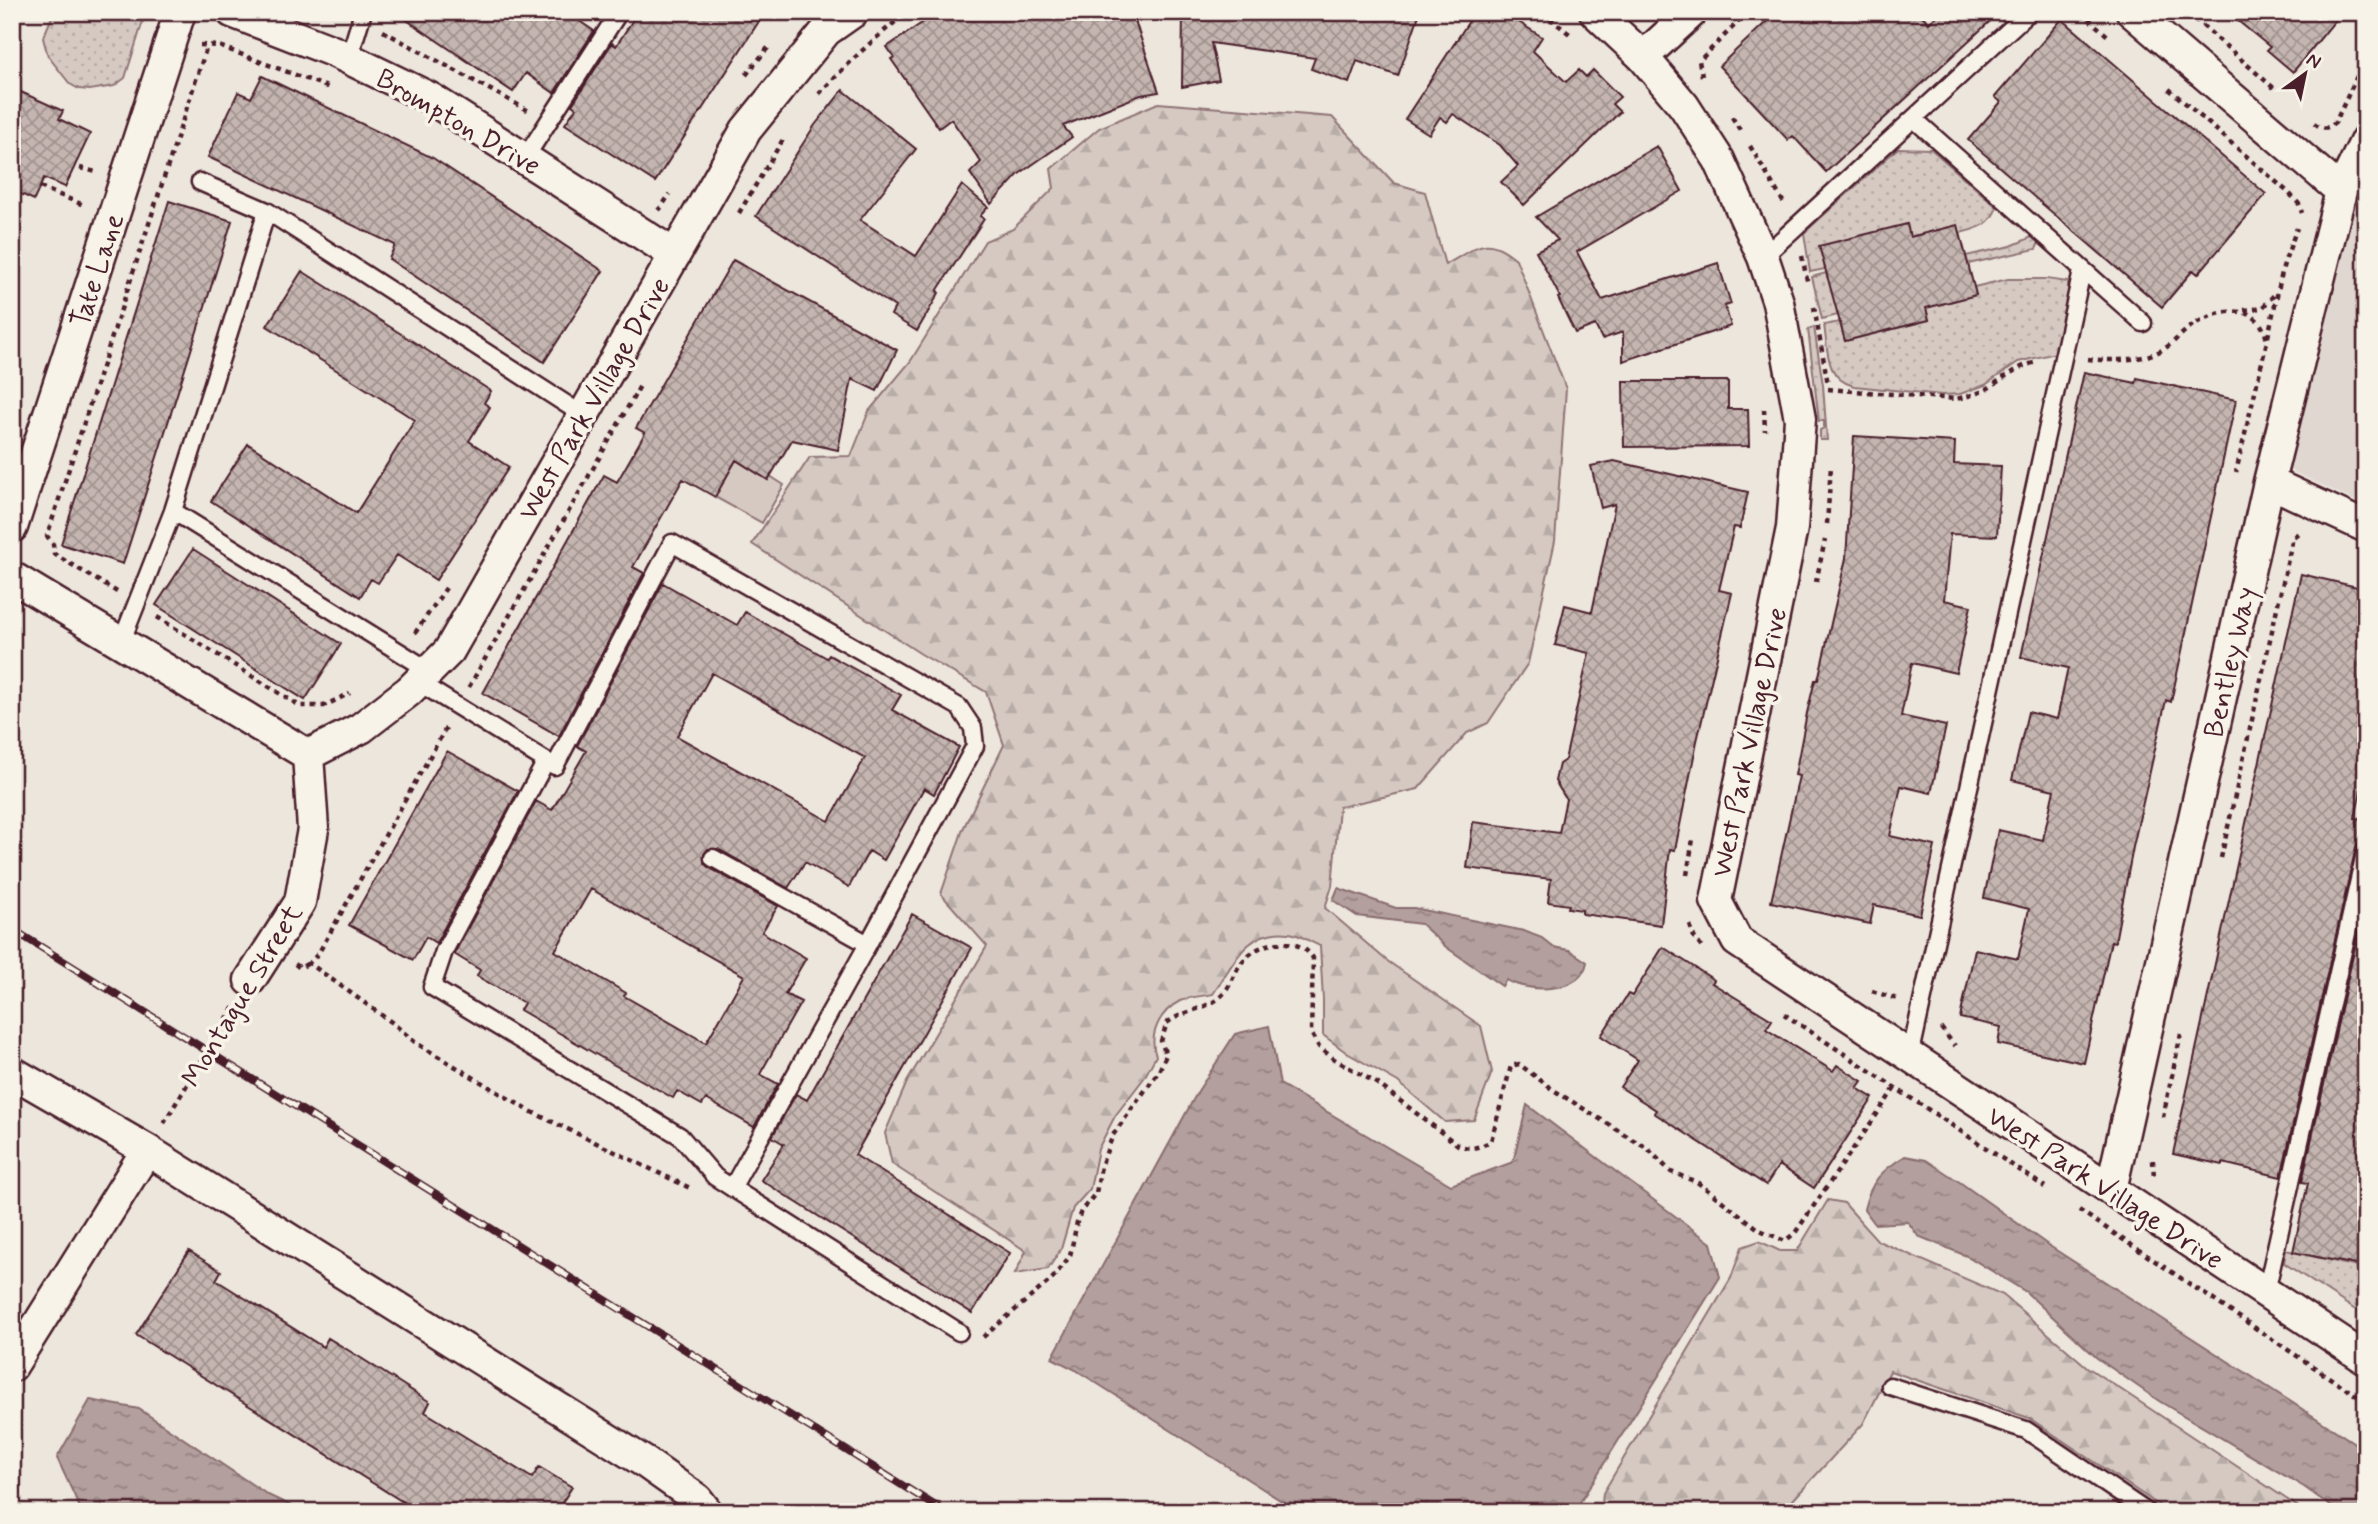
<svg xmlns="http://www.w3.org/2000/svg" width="2378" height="1524" font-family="Mynerve,sans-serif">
  <defs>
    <pattern id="grass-dots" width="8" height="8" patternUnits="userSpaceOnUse" patternTransform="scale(1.75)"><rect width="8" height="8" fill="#d5c9c2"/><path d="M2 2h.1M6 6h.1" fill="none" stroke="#b8aca7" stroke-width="1.8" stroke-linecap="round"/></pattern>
    <pattern id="forest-firs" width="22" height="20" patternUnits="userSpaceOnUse" patternTransform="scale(1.75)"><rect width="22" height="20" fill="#d5c9c2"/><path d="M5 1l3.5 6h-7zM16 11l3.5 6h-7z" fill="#b8aca7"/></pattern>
    <pattern id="water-ripples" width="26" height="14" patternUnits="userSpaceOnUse" patternTransform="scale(1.75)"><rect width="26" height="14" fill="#b39f9d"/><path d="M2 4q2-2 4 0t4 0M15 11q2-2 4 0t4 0" fill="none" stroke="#948180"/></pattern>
    <pattern id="building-cross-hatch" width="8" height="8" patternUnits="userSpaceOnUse" patternTransform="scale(1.75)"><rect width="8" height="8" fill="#c4b5b0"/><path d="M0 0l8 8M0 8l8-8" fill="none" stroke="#a1938f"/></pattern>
  </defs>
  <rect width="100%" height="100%" fill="#ece6dd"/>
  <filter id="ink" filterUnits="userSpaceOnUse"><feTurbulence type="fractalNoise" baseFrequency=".0143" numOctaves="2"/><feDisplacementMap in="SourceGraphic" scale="14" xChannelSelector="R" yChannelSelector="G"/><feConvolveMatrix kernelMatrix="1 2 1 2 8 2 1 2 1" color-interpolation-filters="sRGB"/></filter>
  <g filter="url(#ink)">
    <!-- built -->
    <path fill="#e0d7d0" d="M 2366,187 L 2366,506 L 2290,470 L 2357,198 Z"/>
    <!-- grass -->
    <path fill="url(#grass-dots)" stroke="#907476" stroke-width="2" d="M 54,12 L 124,12 L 143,21 L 125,78 L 114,86 L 90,90 L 79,89 L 70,84 L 48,56 L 43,38 Z
      M 1898,148 L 1931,149 L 1997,207 C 1990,226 1979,228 1960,233 L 1958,225 L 1910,237 L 1820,246 L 1825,269 L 1810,272 L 1804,233 Z
      M 2032,237 L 2039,243 L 2036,249 L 1968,264 L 1966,256 L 2011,246 Z
      M 1826,273 L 1827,277 L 1846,273 L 1838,315 L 1822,319 L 1812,277 Z
      M 2008,279 L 2047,279 L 2068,282 L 2068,302 L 2056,353 L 2018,362 L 1985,385 L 1960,394 L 1942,395 L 1854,386 C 1825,379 1828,350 1824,325 L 1840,322 L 1845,341 L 1929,320 L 1926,308 L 1976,295 L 1974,287 Z
      M 1814,327 L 1823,385 L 1827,440 L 1820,440 L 1820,430 L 1824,428 L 1824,421 L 1819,421 L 1808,329 Z
      M 2286,1250 L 2366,1269 L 2366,1317 L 2284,1263 Z"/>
    <!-- forest -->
    <path fill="url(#forest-firs)" stroke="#907476" stroke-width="2" d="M 1158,103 L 1332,117 L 1394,183 L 1425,192 L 1445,265 C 1476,249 1484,232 1516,259 L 1566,389 L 1555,541 L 1528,663 L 1488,723 L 1467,733 L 1418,789 L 1339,807 L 1332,886 L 1325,908 L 1386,960 L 1481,1026 L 1492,1072 L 1474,1120 L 1445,1122 L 1398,1082 L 1347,1053 L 1323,1035 L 1323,1000 L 1320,946 C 1311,942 1299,934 1289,933 C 1246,928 1233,965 1213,994 C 1203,996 1189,997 1180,1001 C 1160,1011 1148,1035 1156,1056 L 1144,1078 L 1115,1116 L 1098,1149 L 1090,1189 L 1073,1208 L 1061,1249 L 1048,1269 L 1015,1274 L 1026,1251 L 892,1164 L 885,1133 L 907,1082 L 987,946 L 941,894 L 963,829 L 1004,745 L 986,692 L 921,654 L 752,544 L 810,457 L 851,456 L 869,411 L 910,362 L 985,241 L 1013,229 L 1054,188 L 1051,169 L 1099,128 Z
      M 1828,1200 L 1844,1203 L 1878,1241 L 2003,1295 L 2087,1367 L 2306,1512 L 2169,1512 L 2029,1418 L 1890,1371 L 1863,1424 L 1782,1512 L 1601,1512 L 1603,1493 L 1731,1278 L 1742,1247 L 1759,1241 L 1780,1251 L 1797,1251 Z"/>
    <!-- garden -->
    <path fill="#d5c9c2" stroke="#907476" stroke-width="2" d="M 736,460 L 768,480 L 770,476 L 784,485 L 762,523 L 715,497 Z"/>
    <!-- water -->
    <path fill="url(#water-ripples)" stroke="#896c6f" stroke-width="2" d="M 1338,888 L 1396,908 L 1414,908 L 1524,931 L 1542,938 L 1553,947 L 1569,950 L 1587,962 C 1581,995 1528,992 1506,980 L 1502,986 L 1446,947 L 1421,924 L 1357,916 L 1333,900 Z
      M 1269,1026 L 1280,1084 L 1451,1185 L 1513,1162 L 1527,1105 L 1711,1243 L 1720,1277 L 1574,1512 L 1299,1512 L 1076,1370 L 1052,1358 L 1198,1091 L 1235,1034 Z
      M 1905,1156 L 1926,1160 L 1961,1183 L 2048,1245 L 2353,1442 L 2366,1453 L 2366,1512 L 2339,1512 L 2304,1487 L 2159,1401 L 2097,1358 L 2026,1292 L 1969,1257 L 1918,1236 L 1908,1222 L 1875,1224 L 1864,1209 C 1871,1181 1881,1171 1905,1156 Z
      M 90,1400 L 139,1409 L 268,1495 L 304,1512 L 82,1512 L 57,1458 Z"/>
    <!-- building -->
    <path fill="url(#building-cross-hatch)" stroke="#4a1f2b" stroke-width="2" fill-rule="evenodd" d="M 395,12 L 566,12 L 594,31 L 554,93 L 526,73 L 513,92 Z
      M 638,12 L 765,12 L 655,182 L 565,124 L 576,108 L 572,105 L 612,43 L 616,46 Z
      M 938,12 L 1132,12 L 1159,92 L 1141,95 L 1063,126 L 1072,137 L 1019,174 L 991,204 L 970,173 L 981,162 L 951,119 L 939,128 L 891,59 L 894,57 L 887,47 Z
      M 1183,12 L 1420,12 L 1398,76 L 1357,61 L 1349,83 L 1311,69 L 1315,58 L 1211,43 L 1219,80 L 1182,87 Z
      M 1475,12 L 1503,12 L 1542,37 L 1533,51 L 1566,82 L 1579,70 L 1586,77 L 1593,70 L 1620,97 L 1612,104 L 1620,112 L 1524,205 L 1501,182 L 1518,166 L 1500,145 L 1453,114 L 1447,122 L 1440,117 L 1429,134 L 1405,119 Z
      M 1777,12 L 1919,12 L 1929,23 L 1941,12 L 2000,12 L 1826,172 L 1793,136 L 1788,140 L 1719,66 Z
      M 2227,12 L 2342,12 L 2293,72 L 2267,50 L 2270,47 Z
      M 2062,19 L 2266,194 L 2198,274 L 2193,270 L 2162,307 L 1968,140 L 2001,102 L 1995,97 Z
      M 262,76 L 433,158 L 603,271 L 544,362 L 389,259 L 395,245 L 208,157 L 238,92 L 251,98 Z
      M 12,88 L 63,111 L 59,119 L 90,134 L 65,187 L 44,178 L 34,200 L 12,190 Z
      M 843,90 L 916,149 L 860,220 L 916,256 L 962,185 L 988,207 L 980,216 L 984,219 L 937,291 L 939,293 L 917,331 L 891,315 L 895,307 L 756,216 L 815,125 Z
      M 1657,146 L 1682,191 L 1577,252 L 1602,300 L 1718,263 L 1731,304 L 1725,306 L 1731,326 L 1623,361 L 1623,332 L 1602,339 L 1595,325 L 1575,333 L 1558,298 L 1560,297 L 1536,251 L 1558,240 L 1536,217 Z
      M 169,201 L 232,221 L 123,564 L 61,544 Z
      M 1907,224 L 1910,237 L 1958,225 L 1976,295 L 1926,308 L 1929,320 L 1845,341 L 1819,246 Z
      M 733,260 L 897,350 L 877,391 L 852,379 L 838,450 L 792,440 L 768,480 L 736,460 L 715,497 L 683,479 L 633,567 L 644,573 L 559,736 L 483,693 L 604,475 L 617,482 L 645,433 L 636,428 Z
      M 302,271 L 491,391 L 484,403 L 490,407 L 469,441 L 509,467 L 436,580 L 397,555 L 378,583 L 371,579 L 360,597 L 211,501 L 248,444 L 356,513 L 415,420 L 267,326 Z
      M 2084,372 L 2136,383 L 2137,378 L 2236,400 L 2171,702 L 2166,700 L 2133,847 L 2115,942 L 2111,941 L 2084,1063 L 1998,1044 L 2001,1027 L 1960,1018 L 1975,949 L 2018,959 L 2029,909 L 1984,898 L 1998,830 L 2043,840 L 2054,790 L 2012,780 L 2028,712 L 2057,719 L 2068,668 L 2021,657 Z
      M 1623,381 L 1728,381 L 1728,409 L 1748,409 L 1749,446 L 1624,447 Z
      M 1854,436 L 1955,442 L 1954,464 L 2001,466 L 1997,536 L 1950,534 L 1944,600 L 1971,606 L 1956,673 L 1912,663 L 1901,716 L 1946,726 L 1931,793 L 1901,786 L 1890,836 L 1935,846 L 1920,915 L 1874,905 L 1870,924 L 1771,902 L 1799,776 L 1795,775 L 1807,713 L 1815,680 L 1818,680 L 1846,558 Z
      M 1614,461 L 1748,492 L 1740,528 L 1734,527 L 1719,590 L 1732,593 L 1697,741 L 1675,850 L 1670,849 L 1661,925 L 1582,914 L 1582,910 L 1568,908 L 1569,905 L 1548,902 L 1551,879 L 1467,868 L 1473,822 L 1559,833 L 1566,799 L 1555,781 L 1559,764 L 1565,760 L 1589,653 L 1555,645 L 1565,605 L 1592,612 L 1615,504 L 1601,508 L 1591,466 Z
      M 193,549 L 341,644 L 305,700 L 156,605 Z
      M 2301,574 L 2366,589 L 2366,768 L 2355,818 L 2366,819 L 2366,839 L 2359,841 L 2356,847 L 2281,1177 L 2223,1163 L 2223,1165 L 2173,1154 Z
      M 663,583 L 737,625 L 745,612 L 827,658 L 829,655 L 901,695 L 892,710 L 959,747 L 934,794 L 924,788 L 884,860 L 869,851 L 849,887 L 805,862 L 788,888 L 718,849 L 708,849 L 704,854 L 704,863 L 708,867 L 778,906 L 762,932 L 806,958 L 785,994 L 801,1002 L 760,1074 L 778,1084 L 754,1127 L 706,1099 L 702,1105 L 677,1091 L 673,1098 L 609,1062 L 520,1010 L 524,1003 L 477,976 L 480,970 L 454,954 L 536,801 L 552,810 L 586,751 L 577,746 ZM 712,673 L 865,758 L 829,821 L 677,736 ZM 591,889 L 744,976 L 706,1043 L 624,996 L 626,993 L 555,951 Z
      M 447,751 L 518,791 L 436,943 L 426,937 L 413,960 L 349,925 Z
      M 2366,898 L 2366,1267 L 2293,1252 L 2308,1183 L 2302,1182 Z
      M 912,914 L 972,948 L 855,1155 L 1010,1253 L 972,1313 L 761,1180 L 784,1144 L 772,1137 L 796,1094 L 807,1100 Z
      M 1663,947 L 1714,980 L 1712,983 L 1772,1020 L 1766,1029 L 1833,1071 L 1837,1065 L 1862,1081 L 1857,1088 L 1873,1098 L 1814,1188 L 1779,1165 L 1766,1185 L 1654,1113 L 1656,1110 L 1620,1087 L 1638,1060 L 1601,1036 L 1628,994 L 1632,996 Z
      M 189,1251 L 221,1271 L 216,1280 L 323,1347 L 328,1338 L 361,1358 L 430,1402 L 425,1412 L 532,1478 L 539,1467 L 572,1487 L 556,1512 L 419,1512 L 136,1335 Z"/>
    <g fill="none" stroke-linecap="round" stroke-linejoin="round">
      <defs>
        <path id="lane" d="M 349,58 L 363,12
          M 1914,119 L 2143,323
          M 525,158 L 619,12
          M 267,211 L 583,415
          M 1763,257 L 2029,12
          M 173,511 L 430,671
          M 121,643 L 173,511 L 267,211 L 200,182
          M 418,682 L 546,761 L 444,951 L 432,987 L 680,1136 L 715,1177 L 959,1332
          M 546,761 L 555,766 L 672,543 L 959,707 L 973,728 L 975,746 L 868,944
          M 713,858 L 868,944 L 732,1188
          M 1910,1057 L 2082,271
          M 2266,1292 L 2366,849
          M 1890,1386 L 2026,1430 L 2147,1512"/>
        <path id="street" d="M 232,12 L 335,52 L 430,98 L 675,255
          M 1595,12 L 1643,57 L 1684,106 L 1719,160 L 1763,257 L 1778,302 L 1800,419 L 1792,528 L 1716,901 L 1737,941 L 2366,1359
          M 2132,12 L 2341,191
          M 1643,57 L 1692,12
          M 2269,482 L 2366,527
          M 12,527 L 180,12
          M 12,577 L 308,755
          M 308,755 L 361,728 L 409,691 L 449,651 L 746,130 L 826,31 L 853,12
          M 250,980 L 300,902 L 313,829 L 308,755
          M 12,1072 L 147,1150 L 646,1463 L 697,1499 L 707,1512
          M 2111,1190 L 2269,482 L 2341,191 L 2366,140
          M 12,1366 L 147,1150"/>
      </defs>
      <!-- lane casing -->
      <use href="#lane" stroke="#4a1f2b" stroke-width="21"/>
      <!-- street casing -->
      <use href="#street" stroke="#4a1f2b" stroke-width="35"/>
      <!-- path -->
      <path stroke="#4a1f2b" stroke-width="4.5" stroke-dasharray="5 5" stroke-linecap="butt" d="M 136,12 L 145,17
        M 1542,12 L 1571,35
        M 2081,12 L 2109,37
        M 2187,12 L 2276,90
        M 383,31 L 529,111
        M 200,45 L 219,46 L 330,88
        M 746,75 L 771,44
        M 1702,76 L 1699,61 L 1748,12
        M 2169,89 L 2289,193 L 2299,204 L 2302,213
        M 819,94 C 847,64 875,37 908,12
        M 1732,117 L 1742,133
        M 2314,123 C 2323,129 2327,129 2335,123 L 2366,57
        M 1750,146 L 1785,205
        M 80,168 L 96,172
        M 40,187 L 86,206
        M 658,207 L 660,209 L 670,194
        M 739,213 L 785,136
        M 1802,256 L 1808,285
        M 1814,307 L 1828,384
        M 2244,310 L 2262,308 L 2275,294
        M 2268,337 L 2284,263 L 2297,228
        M 2088,359 C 2110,361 2138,361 2158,352 C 2172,346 2181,333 2193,325 C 2220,308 2260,301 2267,341 L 2236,472
        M 1828,389 L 1956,399 C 1969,396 1982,393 1993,385 C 2009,374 2018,366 2038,362
        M 1764,409 L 1765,431
        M 1827,524 L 1831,466
        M 1816,582 L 1825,540
        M 117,592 L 54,554 L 53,544 L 47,536 L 207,46
        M 157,617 L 300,706 L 324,706 L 350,693
        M 415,633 L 446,588
        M 469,687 L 641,384
        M 446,728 L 318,954 L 309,963 L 394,1024 L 416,1043 L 528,1110 L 690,1188
        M 2221,858 L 2293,537 L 2300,532
        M 1687,875 L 1693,839
        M 1690,925 L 1694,937 L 1702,948
        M 295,964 L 300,968 L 309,963
        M 1872,991 L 1897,999
        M 1784,1014 L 2045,1187
        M 1941,1028 L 1955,1046
        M 2163,1117 L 2181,1034
        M 164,1123 L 235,1005
        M 2153,1160 L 2154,1179
        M 2079,1210 L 2366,1402
        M 983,1337 L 1052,1279 L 1070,1256 L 1077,1222 L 1081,1211 L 1096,1193 L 1101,1166 L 1113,1135 L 1159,1071 L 1166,1055 L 1161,1041 L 1167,1023 C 1182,1011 1207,1009 1220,997 C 1232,987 1233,972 1243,961 C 1260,940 1298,935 1313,958 L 1311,1033 L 1319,1047 L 1334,1059 L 1378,1084 L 1458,1145 C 1471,1150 1479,1148 1491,1141 L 1511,1066 L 1519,1064 L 1552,1089 L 1648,1149 L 1671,1172 L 1697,1182 L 1760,1230 L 1785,1241 L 1795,1233 L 1895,1088"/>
      <!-- lane -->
      <use href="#lane" stroke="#f7f3e8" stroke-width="16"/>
      <!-- street -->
      <use href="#street" stroke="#f7f3e8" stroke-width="30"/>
      <defs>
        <path id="rail" d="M 12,929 L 945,1512"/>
      </defs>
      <!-- rail casing -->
      <use href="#rail" stroke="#4a1f2b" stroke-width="8"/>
      <!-- rail -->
      <use href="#rail" stroke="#f7f3e8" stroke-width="5" stroke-dasharray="16" stroke-linecap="butt"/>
    </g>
  </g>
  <g text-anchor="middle" stroke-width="7" stroke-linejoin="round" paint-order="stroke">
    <!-- street labels -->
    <g font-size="28" fill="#4a1f2b" stroke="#f7f3e8">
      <text transform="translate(459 121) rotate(30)" y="10">Brompton Drive</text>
      <text transform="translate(96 270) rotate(-72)" y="10">Tate Lane</text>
      <text transform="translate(593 398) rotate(-60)" y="10">West Park Village Drive</text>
      <text transform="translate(2229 662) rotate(-77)" y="10">Bentley Way</text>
      <text transform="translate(1748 742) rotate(-78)" y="10">West Park Village Drive</text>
      <text transform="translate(241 995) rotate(-59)" y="10">Montague Street</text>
      <text transform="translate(2106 1187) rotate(33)" y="10">West Park Village Drive</text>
    </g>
  </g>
  <!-- margin -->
  <rect width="2378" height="1524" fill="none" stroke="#f7f3e8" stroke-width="42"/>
  <rect x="21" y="21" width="2336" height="1482" fill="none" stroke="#4a1f2b" stroke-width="2.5" filter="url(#ink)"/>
  <!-- north arrow -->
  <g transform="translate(2305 74) rotate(33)" stroke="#f7f3e8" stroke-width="5" paint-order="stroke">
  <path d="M0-5L12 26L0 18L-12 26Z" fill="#4a1f2b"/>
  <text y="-10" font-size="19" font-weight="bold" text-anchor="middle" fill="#4a1f2b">N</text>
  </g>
</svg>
